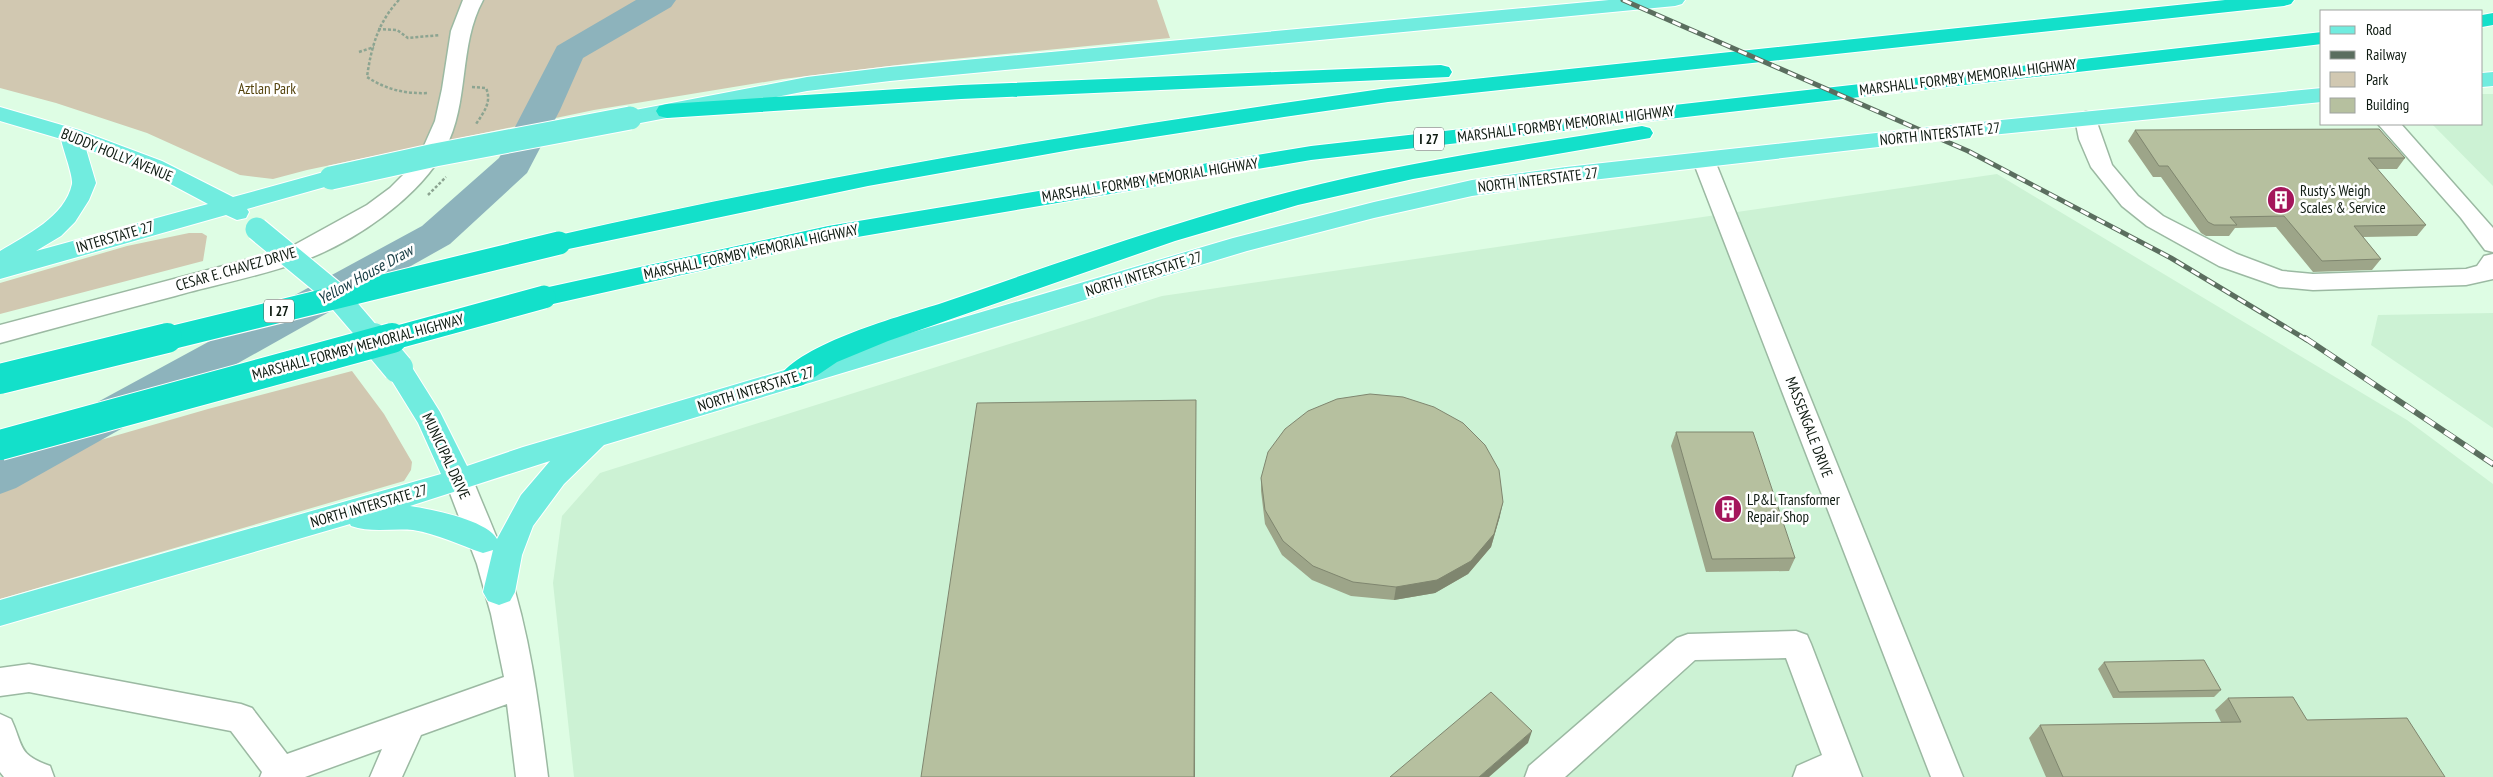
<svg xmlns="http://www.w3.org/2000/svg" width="2493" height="777" font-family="'PT Sans Narrow',sans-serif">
  <rect width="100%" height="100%" fill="#defde4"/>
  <!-- built -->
  <path fill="#ccf2d4" d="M 2482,94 L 2493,94 L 2493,186 L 2432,124 L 2482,124 Z
    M 1997,174 L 2407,420 L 2493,484 L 2493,777 L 574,777 L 553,583 L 562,516 L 600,473 L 1162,296 Z
    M 2493,313 L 2493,428 L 2371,345 L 2378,315 Z"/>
  <!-- green -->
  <path fill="#d1c8b1" d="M 0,0 L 1157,0 L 1170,38 L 922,62 L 783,79 L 594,110 L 307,170 L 273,179 L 240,175 L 147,133 L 56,103 L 0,88 Z
    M 189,233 L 202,233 L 207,236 L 203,261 L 0,314 L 0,283 L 127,246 Z
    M 352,371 L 384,414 L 412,462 L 411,470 L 404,481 L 0,599 L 0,469 L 208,409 Z"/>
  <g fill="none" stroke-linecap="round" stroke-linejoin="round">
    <!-- river -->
    <path fill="#8db3bc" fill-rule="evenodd" d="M 636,0 L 676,0 L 671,7 L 583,58 L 560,110 L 527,173 L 450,244 L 16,488 L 0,494 L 0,455 L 422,226 L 499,158 L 557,46 Z"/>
    <defs>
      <path id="minor" d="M 463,0 L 483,0 C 458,46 470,102 445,149 C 420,197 353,243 302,261 C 261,276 217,284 175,296 C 117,311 58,327 0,343 L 0,325 L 287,249 L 367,205 L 390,188 L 410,168 L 423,148 L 435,121 L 442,89 L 451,31 Z
        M 2086,112 L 2094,114 L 2112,165 L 2138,196 L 2163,216 L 2237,254 L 2282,271 L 2313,274 L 2466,269 L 2477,266 L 2484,256 L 2493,254 L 2493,279 L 2466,285 L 2313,290 L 2279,287 L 2219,266 L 2147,226 L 2122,206 L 2091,167 L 2079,139 L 2075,119 L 2078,114 Z
        M 2378,124 L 2401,124 L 2493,228 L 2493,252 L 2485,250 L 2461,218 Z
        M 1704,154 L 1712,156 L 1715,161 L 1963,777 L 1931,777 L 1693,161 L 1696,156 Z
        M 459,469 L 469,472 L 473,480 C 484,508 497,536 507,565 C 530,634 539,705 548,777 L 516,777 L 507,704 L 421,735 L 402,777 L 370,777 L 382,749 L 305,777 L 260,777 L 262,772 L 231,731 L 29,692 L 0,696 L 0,668 L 29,664 L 241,704 L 252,708 L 287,754 L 504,677 L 491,614 L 477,564 L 445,480 L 449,472 Z
        M 1796,631 L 1807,635 L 1811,644 L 1862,777 L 1793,777 L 1797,766 L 1822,755 L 1786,658 L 1695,660 L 1565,777 L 1525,777 L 1529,766 L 1677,638 L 1688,634 Z
        M 0,714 L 11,719 C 24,747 17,754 50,766 L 54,777 L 4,777 L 0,772 Z"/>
      <path id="major" d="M 1609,0 L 1685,0 L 1682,4 L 1675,6 L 890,81 L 807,91 L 630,125 L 622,123 L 619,118 L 622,113 L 630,111 L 807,77 L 890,67 Z
        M 2493,72 L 2493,86 L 2482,87 L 2482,73 Z
        M 2322,88 L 2322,102 L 1931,141 L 1566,183 L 1472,196 L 1374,218 L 1247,251 L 604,445 L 564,484 L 533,526 L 522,555 L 515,592 L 510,601 L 499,605 L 488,601 L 483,592 L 493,550 L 483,553 C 459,545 438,534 413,530 C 393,528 371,533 351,526 L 350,524 L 0,626 L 0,600 L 441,474 L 418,423 L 384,368 L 388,361 L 398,358 L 408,361 L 440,412 L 467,466 L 523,447 L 1233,238 L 1374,202 L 1472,180 L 1566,167 L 1931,127 ZM 550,461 L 521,495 L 497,539 C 487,520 430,509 410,506 Z
        M 0,107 L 79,130 L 162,161 L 233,197 L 331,170 L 339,173 L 343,178 L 339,183 L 247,209 L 249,212 L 246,218 L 237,220 L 226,215 L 0,279 L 0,251 C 26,235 65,217 72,184 C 73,175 63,150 61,139 L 0,121 ZM 86,149 L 146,171 L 208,204 L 36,251 L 61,236 L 75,222 L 89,200 L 96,183 Z"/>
      <path id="highway" d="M 2225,0 L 2294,0 L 2291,4 L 2284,6 L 1388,102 L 1284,117 L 1076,149 L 868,186 L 559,251 L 550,249 L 547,243 L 550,237 L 559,235 C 833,173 1110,127 1388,88 Z
        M 2493,13 L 2493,25 L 2482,27 L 2482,15 Z
        M 2322,32 L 2322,44 L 1311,160 L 828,242 L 544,306 L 535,303 L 531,297 L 535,291 L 544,288 L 828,226 L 1311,146 Z
        M 1441,65 L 1449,67 L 1452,72 L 1449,77 L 961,99 L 667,118 L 659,116 L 656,111 L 659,106 L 667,104 L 961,85 Z
        M 1642,126 L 1650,128 L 1653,133 L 1650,138 L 1413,179 L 1298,205 L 1175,241 L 888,341 L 837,362 L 803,385 L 793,388 L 783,385 L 779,378 C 798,344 904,315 942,303 C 1058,263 1174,221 1293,191 C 1408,161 1525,145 1642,126 Z"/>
    </defs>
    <!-- minor casing -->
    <use href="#minor" stroke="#9bb9a2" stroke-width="3"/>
    <!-- major casing -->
    <use href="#major" stroke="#fff" stroke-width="2"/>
    <!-- highway casing -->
    <use href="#highway" stroke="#fff" stroke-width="2"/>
    <!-- path -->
    <path stroke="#8ca491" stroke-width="2.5" stroke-dasharray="3 2" stroke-linecap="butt" d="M 399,0 C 378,22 371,48 367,77 C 387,90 406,94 429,93
      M 378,29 L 397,30 L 408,38 L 440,35
      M 359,52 L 374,47
      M 472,87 L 486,88 C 492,102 484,112 476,124
      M 428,195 L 446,177"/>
    <!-- minor -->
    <use href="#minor" fill="#fff" fill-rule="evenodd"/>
    <!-- major -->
    <use href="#major" fill="#71ecdf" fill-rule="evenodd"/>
    <!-- highway -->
    <use href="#highway" fill="#13e0ca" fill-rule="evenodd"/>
    <defs>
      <path id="rail-far1" d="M 1623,0 L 1968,151 L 2171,258 L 2307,340"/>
      <path id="rail" d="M 2305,338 L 2493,464"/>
    </defs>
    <!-- rail-far1 casing -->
    <use href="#rail-far1" stroke="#5b6e5f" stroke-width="5"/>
    <!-- rail casing -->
    <use href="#rail" stroke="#5b6e5f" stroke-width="6"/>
    <!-- rail-far1 -->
    <use href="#rail-far1" stroke="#fff" stroke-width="3" stroke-dasharray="9" stroke-linecap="butt"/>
    <!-- rail -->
    <use href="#rail" stroke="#fff" stroke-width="4.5" stroke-dasharray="12" stroke-linecap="butt"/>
    <defs>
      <path id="major-bridge-far1" d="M 331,178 L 435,155 L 630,118
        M 257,229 L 332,291 L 374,340"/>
      <path id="major-bridge" d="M 373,338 L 398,368"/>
      <path id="highway-bridge-far1" d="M 162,340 L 559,243
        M 387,340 L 544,297"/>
      <path id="highway-bridge" d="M 0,379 L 167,338
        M 0,445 L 392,338"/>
    </defs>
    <!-- major-bridge-far1 casing -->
    <use href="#major-bridge-far1" stroke="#fff" stroke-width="25" stroke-linecap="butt"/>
    <!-- major-bridge casing -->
    <use href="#major-bridge" stroke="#fff" stroke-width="32" stroke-linecap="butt"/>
    <!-- highway-bridge-far1 casing -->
    <use href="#highway-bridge-far1" stroke="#fff" stroke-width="25" stroke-linecap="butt"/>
    <!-- highway-bridge casing -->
    <use href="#highway-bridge" stroke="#fff" stroke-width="32" stroke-linecap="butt"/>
    <!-- major-bridge-far1 -->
    <use href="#major-bridge-far1" stroke="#71ecdf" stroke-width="23"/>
    <!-- major-bridge -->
    <use href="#major-bridge" stroke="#71ecdf" stroke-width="30"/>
    <!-- highway-bridge-far1 -->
    <use href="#highway-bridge-far1" stroke="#13e0ca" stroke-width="23"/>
    <!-- highway-bridge -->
    <use href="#highway-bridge" stroke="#13e0ca" stroke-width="30"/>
  </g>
  <!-- wall -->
  <path fill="#9da589" d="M 2135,130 L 2405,158 L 2397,169 L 2377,169 L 2426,225 L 2417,236 L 2363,237 L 2381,259 L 2372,270 L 2313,272 L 2276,227 L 2235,228 L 2229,236 L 2206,236 L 2201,233 L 2161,177 L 2153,177 L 2128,141 Z
    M 1676,432 L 1795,558 L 1789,571 L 1706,572 L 1671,446 Z
    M 1261,478 L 1500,516 L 1491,547 L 1468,574 L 1435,593 L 1394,600 L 1351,596 L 1312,580 L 1282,555 L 1265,524 L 1261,491 Z
    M 2104,662 L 2221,690 L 2214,697 L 2113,698 L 2098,669 Z
    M 2228,698 L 2307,720 L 2445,777 L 2046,777 L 2029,738 L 2040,725 L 2221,722 L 2215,710 Z"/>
  <!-- shaded-wall -->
  <path fill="#7f866f" d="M 1196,400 L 1195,777 L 1194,777 Z
    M 1503,502 L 1500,516 L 1491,547 L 1468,574 L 1435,593 L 1394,600 L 1396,587 Z
    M 1532,731 L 1528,743 L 1489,777 L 1479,777 Z"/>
  <!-- building -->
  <path fill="#b6c09f" stroke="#7f866f" d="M 2379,129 L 2405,158 L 2368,158 L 2426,225 L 2354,226 L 2381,259 L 2322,261 L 2284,216 L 2230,217 L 2237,225 L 2214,225 L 2208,222 L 2168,166 L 2159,166 L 2135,130 Z
    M 1370,394 L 1403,397 L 1434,407 L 1463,423 L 1485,445 L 1499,470 L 1503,502 L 1494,534 L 1471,561 L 1437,580 L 1396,587 L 1353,582 L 1313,566 L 1283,541 L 1265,510 L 1261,478 L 1268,452 L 1285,429 L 1308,411 L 1337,399 Z
    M 1196,400 L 1194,777 L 921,777 L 977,403 Z
    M 1676,432 L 1753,432 L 1795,558 L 1712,559 Z
    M 2204,660 L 2221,690 L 2119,692 L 2104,662 Z
    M 1491,692 L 1532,731 L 1479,777 L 1390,777 Z
    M 2293,697 L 2307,720 L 2407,718 L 2445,777 L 2063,777 L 2040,725 L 2241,722 L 2228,698 Z"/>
  <!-- icons -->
  <defs>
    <symbol id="building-disc" viewBox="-11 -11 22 22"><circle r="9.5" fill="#a4165b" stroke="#fff"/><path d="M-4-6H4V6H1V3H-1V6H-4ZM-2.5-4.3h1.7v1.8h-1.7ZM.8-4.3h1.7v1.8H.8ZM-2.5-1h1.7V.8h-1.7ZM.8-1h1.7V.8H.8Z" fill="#fff"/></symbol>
  </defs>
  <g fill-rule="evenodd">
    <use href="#building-disc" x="2265" y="184" width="32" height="32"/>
    <use href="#building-disc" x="1712" y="493" width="32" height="32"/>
  </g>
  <g text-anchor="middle" stroke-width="5" stroke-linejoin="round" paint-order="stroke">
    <!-- shield labels -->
    <g fill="#fff" stroke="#565f58" stroke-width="1">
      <rect x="1414" y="127.5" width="30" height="23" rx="4"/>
      <rect x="264" y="299.5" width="30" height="23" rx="4"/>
    </g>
    <g font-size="14" font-weight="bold" fill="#0e1a11">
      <text x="1429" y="144">I 27</text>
      <text x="279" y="316">I 27</text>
    </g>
    <!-- street labels -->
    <g font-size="15" fill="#0e1a11" stroke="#fff">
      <text transform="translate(1968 77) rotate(-7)" y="5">MARSHALL FORMBY MEMORIAL HIGHWAY</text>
      <text transform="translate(1566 124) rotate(-7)" y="5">MARSHALL FORMBY MEMORIAL HIGHWAY</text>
      <text transform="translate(1940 134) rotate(-6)" y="5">NORTH INTERSTATE 27</text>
      <text transform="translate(117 155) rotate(22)" y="5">BUDDY HOLLY AVENUE</text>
      <text transform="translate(1150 180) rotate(-9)" y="5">MARSHALL FORMBY MEMORIAL HIGHWAY</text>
      <text transform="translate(1538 180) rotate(-7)" y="5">NORTH INTERSTATE 27</text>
      <text transform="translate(115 237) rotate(-16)" y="5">INTERSTATE 27</text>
      <text transform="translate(751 252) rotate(-12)" y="5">MARSHALL FORMBY MEMORIAL HIGHWAY</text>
      <text transform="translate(236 269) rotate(-16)" y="5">CESAR E. CHAVEZ DRIVE</text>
      <text transform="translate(1144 274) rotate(-17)" y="5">NORTH INTERSTATE 27</text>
      <text transform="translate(358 347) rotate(-15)" y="5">MARSHALL FORMBY MEMORIAL HIGHWAY</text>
      <text transform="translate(756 389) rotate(-17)" y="5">NORTH INTERSTATE 27</text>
      <text transform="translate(1809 427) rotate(69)" y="5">MASSENGALE DRIVE</text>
      <text transform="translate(446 456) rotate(65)" y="5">MUNICIPAL DRIVE</text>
      <text transform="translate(369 506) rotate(-16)" y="5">NORTH INTERSTATE 27</text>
    </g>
    <!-- park labels -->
    <g font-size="15" fill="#56450f" stroke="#fff">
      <text x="267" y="94">Aztlan Park</text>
    </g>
    <!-- poi labels -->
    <g font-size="15" fill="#0e1a11" stroke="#fff" text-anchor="start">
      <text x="2300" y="196">Rusty's Weigh<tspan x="2300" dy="17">Scales &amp; Service</tspan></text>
      <text x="1747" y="505">LP&amp;L Transformer<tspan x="1747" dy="17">Repair Shop</tspan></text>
    </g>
    <!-- water labels -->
    <g font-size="16" font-style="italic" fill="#143941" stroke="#fff">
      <text transform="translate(365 274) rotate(-29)" y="6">Yellow House Draw</text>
    </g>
  </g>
  <!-- legend -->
  <rect x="2320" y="10" width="162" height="115" fill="#ffffff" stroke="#9fa3a0"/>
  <rect x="2330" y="26" width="25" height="8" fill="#71ecdf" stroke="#9fa3a0"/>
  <text x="2366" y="35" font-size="15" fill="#0e1a11">Road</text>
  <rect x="2330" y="51" width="25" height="8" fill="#5b6e5f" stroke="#9fa3a0"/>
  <text x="2366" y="60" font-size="15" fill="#0e1a11">Railway</text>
  <rect x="2330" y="72" width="25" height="15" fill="#d1c8b1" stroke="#9fa3a0"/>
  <text x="2366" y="85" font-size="15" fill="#0e1a11">Park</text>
  <rect x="2330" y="98" width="25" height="15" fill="#b6c09f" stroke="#9fa3a0"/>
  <text x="2366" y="110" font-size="15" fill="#0e1a11">Building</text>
</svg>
